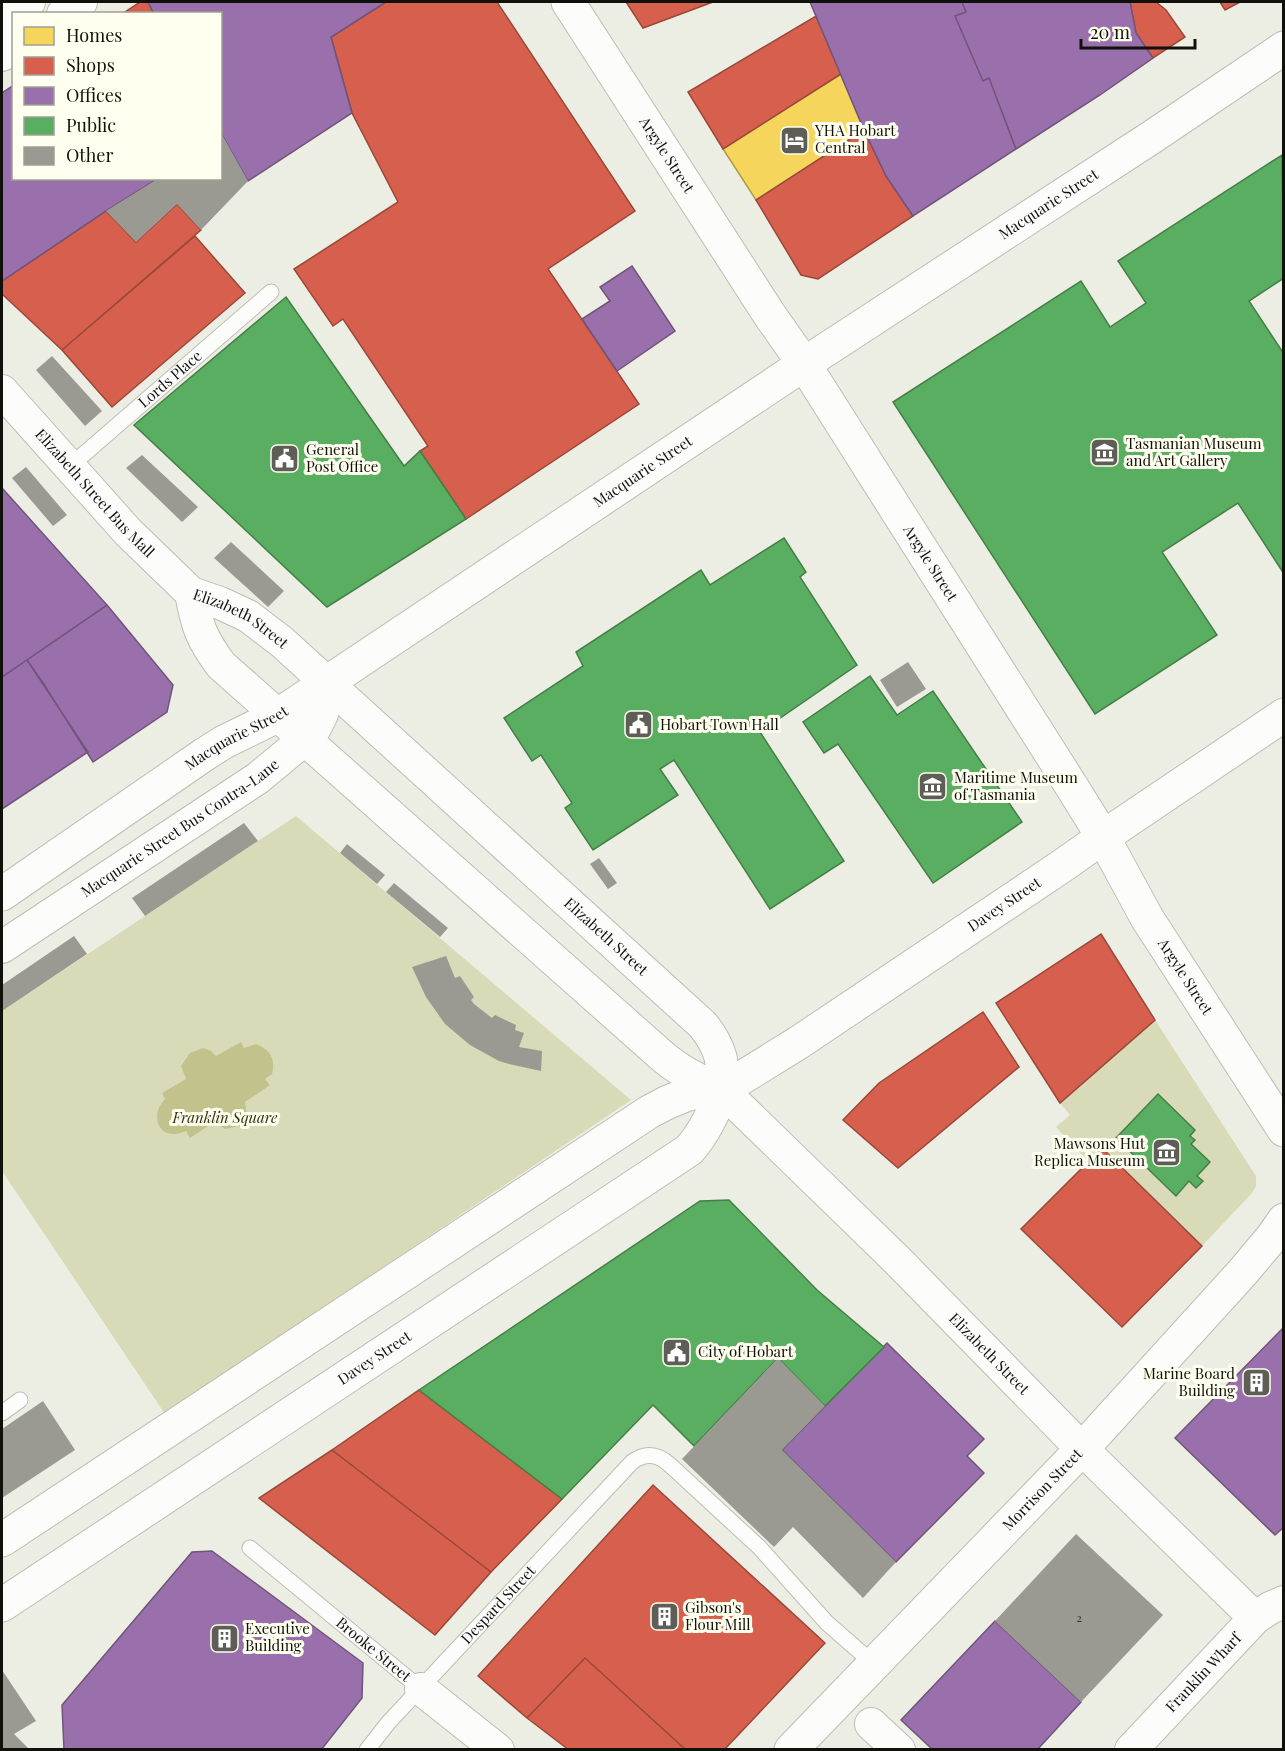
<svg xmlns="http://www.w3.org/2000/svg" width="1285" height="1751" font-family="'Playfair Display',serif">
  <rect width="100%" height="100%" fill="#edeee3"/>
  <!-- green -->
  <path fill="#d8dab8" d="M 296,816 L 631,1100 L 165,1414 L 2,1171 L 2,1011 Z
    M 1155,1020 L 1256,1176 L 1256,1186 L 1252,1193 L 1202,1246 L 1102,1148 L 1088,1161 L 1056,1127 L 1070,1115 L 1060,1103 Z"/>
  <!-- water -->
  <path fill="#c2c38c" d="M 241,1042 L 244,1048 L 256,1044 C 270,1050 276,1058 272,1074 L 265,1079 L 270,1085 L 245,1102 L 247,1116 L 240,1126 L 225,1129 L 214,1122 L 190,1138 L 186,1131 C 160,1143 148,1117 165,1099 L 162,1093 L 186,1079 L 181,1066 L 190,1053 L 203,1048 L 211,1051 L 216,1056 Z"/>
  <!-- homes -->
  <path fill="#f6d55c" stroke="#b19a44" stroke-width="1.5" d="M 841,74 L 864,130 L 756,200 L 723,149 Z"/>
  <!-- shops -->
  <path fill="#d6604d" stroke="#9b4839" stroke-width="1.5" d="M 140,2 L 148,2 L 154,14 L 122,14 Z
    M 386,2 L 497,2 L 635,211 L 548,269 L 639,404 L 466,519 L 420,451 L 428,446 L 343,319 L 333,326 L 294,269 L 398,202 L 352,113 L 331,37 Z
    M 626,2 L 713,2 L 643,28 Z
    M 1130,2 L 1156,2 L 1166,10 L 1185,37 L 1153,58 L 1136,33 Z
    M 1220,2 L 1240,2 L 1225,10 Z
    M 816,16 L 841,74 L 723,149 L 688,92 Z
    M 864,130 L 886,176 L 913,216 L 818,279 L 801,275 L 756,200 Z
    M 177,204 L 201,230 L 62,350 L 2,294 L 2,281 L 106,211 L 136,242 Z
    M 195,236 L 245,293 L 112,407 L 62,350 Z
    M 1101,934 L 1155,1020 L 1060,1103 L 996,1003 Z
    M 983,1012 L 1019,1067 L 898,1168 L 843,1120 L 879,1083 Z
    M 1102,1148 L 1202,1246 L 1122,1327 L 1021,1229 Z
    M 419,1390 L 562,1499 L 491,1572 L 332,1450 Z
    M 332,1450 L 491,1572 L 435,1635 L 259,1498 Z
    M 653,1485 L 825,1643 L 724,1750 L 686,1750 L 585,1658 L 527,1718 L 478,1676 Z
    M 585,1658 L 686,1750 L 569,1750 L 527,1718 Z"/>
  <!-- offices -->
  <path fill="#9970ab" stroke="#70547b" stroke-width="1.5" d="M 148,2 L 386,2 L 331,37 L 352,113 L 248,181 L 220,131 L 220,14 L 154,14 Z
    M 810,2 L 962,2 L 966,12 L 955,16 L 983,81 L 989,78 L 1016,149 L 913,216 L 886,176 L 864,130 Z
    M 962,2 L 1130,2 L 1136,33 L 1153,58 L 1100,95 L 1016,149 L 989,78 L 983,81 L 955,16 L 966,12 Z
    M 14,85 L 14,178 L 159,178 L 106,211 L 2,281 L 2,93 Z
    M 632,266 L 675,331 L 617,371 L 582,319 L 610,301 L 600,287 Z
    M 2,488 L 107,605 L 2,677 Z
    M 107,605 L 173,685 L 167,712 L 93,762 L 43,683 L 27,660 Z
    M 27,660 L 88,752 L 2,809 L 2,677 Z
    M 1284,1327 L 1284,1527 L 1275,1535 L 1175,1438 Z
    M 887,1343 L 984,1439 L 967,1456 L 984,1473 L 896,1562 L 782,1450 Z
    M 212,1551 L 363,1663 L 362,1698 L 321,1750 L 64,1750 L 62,1705 L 192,1552 Z
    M 995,1621 L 1081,1702 L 1037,1750 L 933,1750 L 901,1720 Z"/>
  <!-- public -->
  <path fill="#5aae61" stroke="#447f47" stroke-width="1.5" d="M 1282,155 L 1284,278 L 1249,301 L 1284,354 L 1284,574 L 1238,503 L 1162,552 L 1217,635 L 1095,714 L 893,402 L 1081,281 L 1110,327 L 1146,303 L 1118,261 Z
    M 286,297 L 404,466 L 420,451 L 466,519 L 327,607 L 134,425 Z
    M 784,538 L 806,572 L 800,577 L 857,665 L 760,732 L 844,861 L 770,909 L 674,760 L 660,769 L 678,795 L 593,850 L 565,808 L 572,803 L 541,755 L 532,761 L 504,718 L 583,666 L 576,652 L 701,570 L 710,585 Z
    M 870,676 L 897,715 L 933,691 L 1022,822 L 933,883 L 838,744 L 824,753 L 803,722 Z
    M 1158,1094 L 1195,1130 L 1190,1136 L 1195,1140 L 1191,1144 L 1210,1162 L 1197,1176 L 1203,1181 L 1196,1188 L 1189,1181 L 1176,1196 L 1116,1138 Z
    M 729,1200 L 817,1290 L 884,1347 L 825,1406 L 778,1358 L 694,1446 L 653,1405 L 562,1499 L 419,1390 L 700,1201 Z"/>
  <!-- building -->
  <path fill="#9a9a92" d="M 220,131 L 248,181 L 201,230 L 177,204 L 136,242 L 106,211 L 159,178 L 220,178 Z
    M 52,356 L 102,411 L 85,426 L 36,370 Z
    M 142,455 L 198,507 L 182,522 L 126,468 Z
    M 26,467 L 67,515 L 53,526 L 12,478 Z
    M 231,542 L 284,591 L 268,607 L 214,558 Z
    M 908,662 L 926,689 L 897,707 L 880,680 Z
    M 244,823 L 258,841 L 145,916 L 132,898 Z
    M 347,844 L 385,875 L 377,884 L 340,853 Z
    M 599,858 L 617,883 L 608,889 L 590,864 Z
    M 394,883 L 448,928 L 440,937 L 386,892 Z
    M 74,936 L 87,954 L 2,1011 L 2,985 Z
    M 446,956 L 455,978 L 460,976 L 474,997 L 471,1000 L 474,1004 L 492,1018 L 495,1015 L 516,1025 L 515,1030 L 524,1033 L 519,1047 L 542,1051 L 541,1071 L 509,1064 L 499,1061 L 470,1045 L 445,1024 L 426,997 L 412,967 Z
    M 778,1358 L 825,1406 L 782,1450 L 896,1562 L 863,1598 L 793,1527 L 774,1547 L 682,1459 Z
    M 43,1401 L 75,1450 L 2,1498 L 2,1429 Z
    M 1076,1534 L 1163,1615 L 1081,1702 L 995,1621 Z
    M 2,1670 L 36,1721 L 14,1734 L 30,1750 L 2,1750 Z"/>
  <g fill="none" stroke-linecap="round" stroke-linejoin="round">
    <defs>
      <g id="lane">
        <path id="s1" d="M 69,467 L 271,292"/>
        <path d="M 2,1413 L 20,1400"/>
        <path id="s2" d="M 250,1548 L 421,1689"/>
        <path id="s3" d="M 367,1750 L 388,1723 L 632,1462 C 646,1452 658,1454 670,1465 L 759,1547 L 827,1623 L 874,1664"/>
      </g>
      <g id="street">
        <path d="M 63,14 L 81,2"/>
        <path d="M 2,20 L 29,2"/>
        <path d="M 2,55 L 14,47"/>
        <path id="s4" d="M 2,391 L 128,532 L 191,593 L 220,603 L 248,616 L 282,642 L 703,1025 C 721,1048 724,1062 722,1090"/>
        <path id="s5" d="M 191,593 C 197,626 201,638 221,665 L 661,1055 C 679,1071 699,1081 722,1090 L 898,1261 L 1082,1449 L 1255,1618"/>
        <path id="s6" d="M 2,947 L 258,778 L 305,739 L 315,728 L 322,714 L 326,699 L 327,683"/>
        <path d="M 421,1689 L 498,1750"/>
        <path d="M 871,1724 L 899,1750"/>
        <path id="s7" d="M 1131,1750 L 1255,1618 L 1270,1608 L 1284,1602"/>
      </g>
      <g id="secondary">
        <path id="s8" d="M 568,2 L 769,314 L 804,364 L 1072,787 L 1103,837 L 1147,918 L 1284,1130"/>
        <path id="s9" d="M 791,1750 L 1082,1449 L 1242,1273 L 1273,1236 L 1284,1220"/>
      </g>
      <g id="highway">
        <path id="s10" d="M 2,894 L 205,754 L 224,742 L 277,716 L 804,364 L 1152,137 L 1284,48"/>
        <path id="s11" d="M 2,1540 L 649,1112 L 666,1103 L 685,1095 L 703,1091 L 722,1090 L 798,1043 L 1065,864 L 1103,837 L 1284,715"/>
        <path id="s12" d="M 2,1605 L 689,1150 C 705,1132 714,1113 722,1090"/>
      </g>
    </defs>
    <!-- lane casing -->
    <use href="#lane" stroke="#bdbdb5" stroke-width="17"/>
    <!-- street casing -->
    <use href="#street" stroke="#bdbdb5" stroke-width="34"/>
    <!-- secondary casing -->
    <use href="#secondary" stroke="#bdbdb5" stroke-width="35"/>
    <!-- highway casing -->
    <use href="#highway" stroke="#bdbdb5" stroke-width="35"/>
    <!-- lane -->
    <use href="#lane" stroke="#fcfcfb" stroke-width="15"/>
    <!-- street -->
    <use href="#street" stroke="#fcfcfb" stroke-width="32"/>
    <!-- secondary -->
    <use href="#secondary" stroke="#fcfcfb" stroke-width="33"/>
    <!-- highway -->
    <use href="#highway" stroke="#fcfcfb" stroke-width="33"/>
  </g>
  <!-- icons -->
  <defs>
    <symbol id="hotel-square" viewBox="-11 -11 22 22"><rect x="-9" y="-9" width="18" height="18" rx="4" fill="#5e5e57" stroke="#feffef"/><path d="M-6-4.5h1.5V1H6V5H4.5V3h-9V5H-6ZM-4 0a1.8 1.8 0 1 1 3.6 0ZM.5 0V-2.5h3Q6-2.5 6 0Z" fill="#fff"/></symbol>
    <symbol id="museum-square" viewBox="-11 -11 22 22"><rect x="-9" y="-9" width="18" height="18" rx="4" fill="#5e5e57" stroke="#feffef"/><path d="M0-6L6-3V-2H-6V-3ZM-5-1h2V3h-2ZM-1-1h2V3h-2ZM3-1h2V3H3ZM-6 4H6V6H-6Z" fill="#fff"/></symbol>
    <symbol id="civic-square" viewBox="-11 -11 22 22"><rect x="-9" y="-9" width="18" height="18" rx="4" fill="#5e5e57" stroke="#feffef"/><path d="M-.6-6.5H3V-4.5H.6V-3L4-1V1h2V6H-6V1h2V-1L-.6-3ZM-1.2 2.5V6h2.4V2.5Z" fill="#fff"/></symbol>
    <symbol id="building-square" viewBox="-11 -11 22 22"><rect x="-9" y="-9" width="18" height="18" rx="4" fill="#5e5e57" stroke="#feffef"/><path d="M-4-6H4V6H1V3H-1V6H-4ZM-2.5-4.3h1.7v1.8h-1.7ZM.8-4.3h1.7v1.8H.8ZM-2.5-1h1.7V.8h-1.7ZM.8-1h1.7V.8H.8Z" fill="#fff"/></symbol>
  </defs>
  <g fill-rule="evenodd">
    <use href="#hotel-square" x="778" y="124" width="33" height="33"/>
    <use href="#museum-square" x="1088" y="436" width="33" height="33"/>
    <use href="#civic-square" x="268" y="442" width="33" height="33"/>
    <use href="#civic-square" x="622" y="708" width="33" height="33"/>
    <use href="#museum-square" x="916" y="770" width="33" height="33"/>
    <use href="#museum-square" x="1150" y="1136" width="33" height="33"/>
    <use href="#civic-square" x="660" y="1336" width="33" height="33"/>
    <use href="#building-square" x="1240" y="1366" width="33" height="33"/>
    <use href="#building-square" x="648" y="1600" width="33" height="33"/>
    <use href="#building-square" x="208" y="1622" width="33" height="33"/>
  </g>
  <g text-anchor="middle" stroke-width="6" stroke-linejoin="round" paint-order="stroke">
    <!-- number labels -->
    <g font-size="12" fill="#33332d">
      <text x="1079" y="1622">2</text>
    </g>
    <!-- poi labels -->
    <g font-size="15" fill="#11110b" stroke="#feffef" text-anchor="start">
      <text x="815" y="136">YHA Hobart<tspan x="815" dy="17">Central</tspan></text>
      <text x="1126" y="449">Tasmanian Museum<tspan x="1126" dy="17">and Art Gallery</tspan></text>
      <text x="306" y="455">General<tspan x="306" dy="17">Post Office</tspan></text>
      <text x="660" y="730">Hobart Town Hall</text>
      <text x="954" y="783">Maritime Museum<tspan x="954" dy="17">of Tasmania</tspan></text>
      <text x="1145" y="1149" text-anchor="end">Mawsons Hut<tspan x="1145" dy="17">Replica Museum</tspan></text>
      <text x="698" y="1357">City of Hobart</text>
      <text x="1235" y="1379" text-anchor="end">Marine Board<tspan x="1235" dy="17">Building</tspan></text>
      <text x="685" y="1613">Gibson's<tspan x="685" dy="17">Flour Mill</tspan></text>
      <text x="245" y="1634">Executive<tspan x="245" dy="17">Building</tspan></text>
    </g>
    <!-- street labels -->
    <g font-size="15" fill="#11110b" stroke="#feffef">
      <text dy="5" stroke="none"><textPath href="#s8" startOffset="182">Argyle Street</textPath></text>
      <text dy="5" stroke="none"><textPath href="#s10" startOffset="1254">Macquarie Street</textPath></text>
      <text dy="5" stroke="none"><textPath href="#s1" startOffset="134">Lords Place</textPath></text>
      <text dy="5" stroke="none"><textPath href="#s10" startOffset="768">Macquarie Street</textPath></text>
      <text dy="5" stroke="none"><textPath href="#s4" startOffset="138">Elizabeth Street Bus Mall</textPath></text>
      <text dy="5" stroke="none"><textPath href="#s8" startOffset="668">Argyle Street</textPath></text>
      <text dy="5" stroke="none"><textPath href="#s4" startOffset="333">Elizabeth Street</textPath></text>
      <text dy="5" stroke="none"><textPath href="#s10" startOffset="282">Macquarie Street</textPath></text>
      <text dy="5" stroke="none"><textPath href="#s6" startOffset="214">Macquarie Street Bus Contra-Lane</textPath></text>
      <text dy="5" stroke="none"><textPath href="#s11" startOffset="1191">Davey Street</textPath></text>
      <text dy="5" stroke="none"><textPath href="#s4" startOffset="819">Elizabeth Street</textPath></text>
      <text dy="5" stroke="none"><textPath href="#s8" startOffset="1154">Argyle Street</textPath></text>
      <text dy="5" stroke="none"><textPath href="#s5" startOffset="1113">Elizabeth Street</textPath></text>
      <text dy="5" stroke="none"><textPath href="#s12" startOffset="447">Davey Street</textPath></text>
      <text dy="5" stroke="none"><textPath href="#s9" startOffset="362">Morrison Street</textPath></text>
      <text dy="5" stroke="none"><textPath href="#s3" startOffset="196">Despard Street</textPath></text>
      <text dy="5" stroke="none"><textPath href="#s2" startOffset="160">Brooke Street</textPath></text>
      <text dy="5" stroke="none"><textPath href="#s7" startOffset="106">Franklin Wharf</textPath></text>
    </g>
    <!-- park labels -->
    <g font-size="15" font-style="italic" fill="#333312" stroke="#feffef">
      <text x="225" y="1123">Franklin Square</text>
    </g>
  </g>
  <!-- border -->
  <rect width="1285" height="1751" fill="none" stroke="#11110b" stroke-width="6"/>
  <!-- legend -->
  <rect x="12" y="12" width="210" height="168" fill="#feffef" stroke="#9fa094" stroke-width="1.5"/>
  <rect x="24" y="27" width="30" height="18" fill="#f6d55c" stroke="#9fa094" stroke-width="1.5"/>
  <text x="66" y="42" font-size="18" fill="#11110b">Homes</text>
  <rect x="24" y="57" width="30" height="18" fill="#d6604d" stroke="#9fa094" stroke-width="1.5"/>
  <text x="66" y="72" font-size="18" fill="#11110b">Shops</text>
  <rect x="24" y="87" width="30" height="18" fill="#9970ab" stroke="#9fa094" stroke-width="1.5"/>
  <text x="66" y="102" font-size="18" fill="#11110b">Offices</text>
  <rect x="24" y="117" width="30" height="18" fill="#5aae61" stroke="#9fa094" stroke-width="1.5"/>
  <text x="66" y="132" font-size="18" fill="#11110b">Public</text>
  <rect x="24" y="147" width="30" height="18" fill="#9a9a92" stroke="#9fa094" stroke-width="1.5"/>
  <text x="66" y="162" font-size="18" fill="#11110b">Other</text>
  <!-- scale -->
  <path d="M1081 39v9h114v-9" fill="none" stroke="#11110b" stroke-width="3"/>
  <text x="1090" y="39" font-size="18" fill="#11110b" stroke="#feffef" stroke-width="4.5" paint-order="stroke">20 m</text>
</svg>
